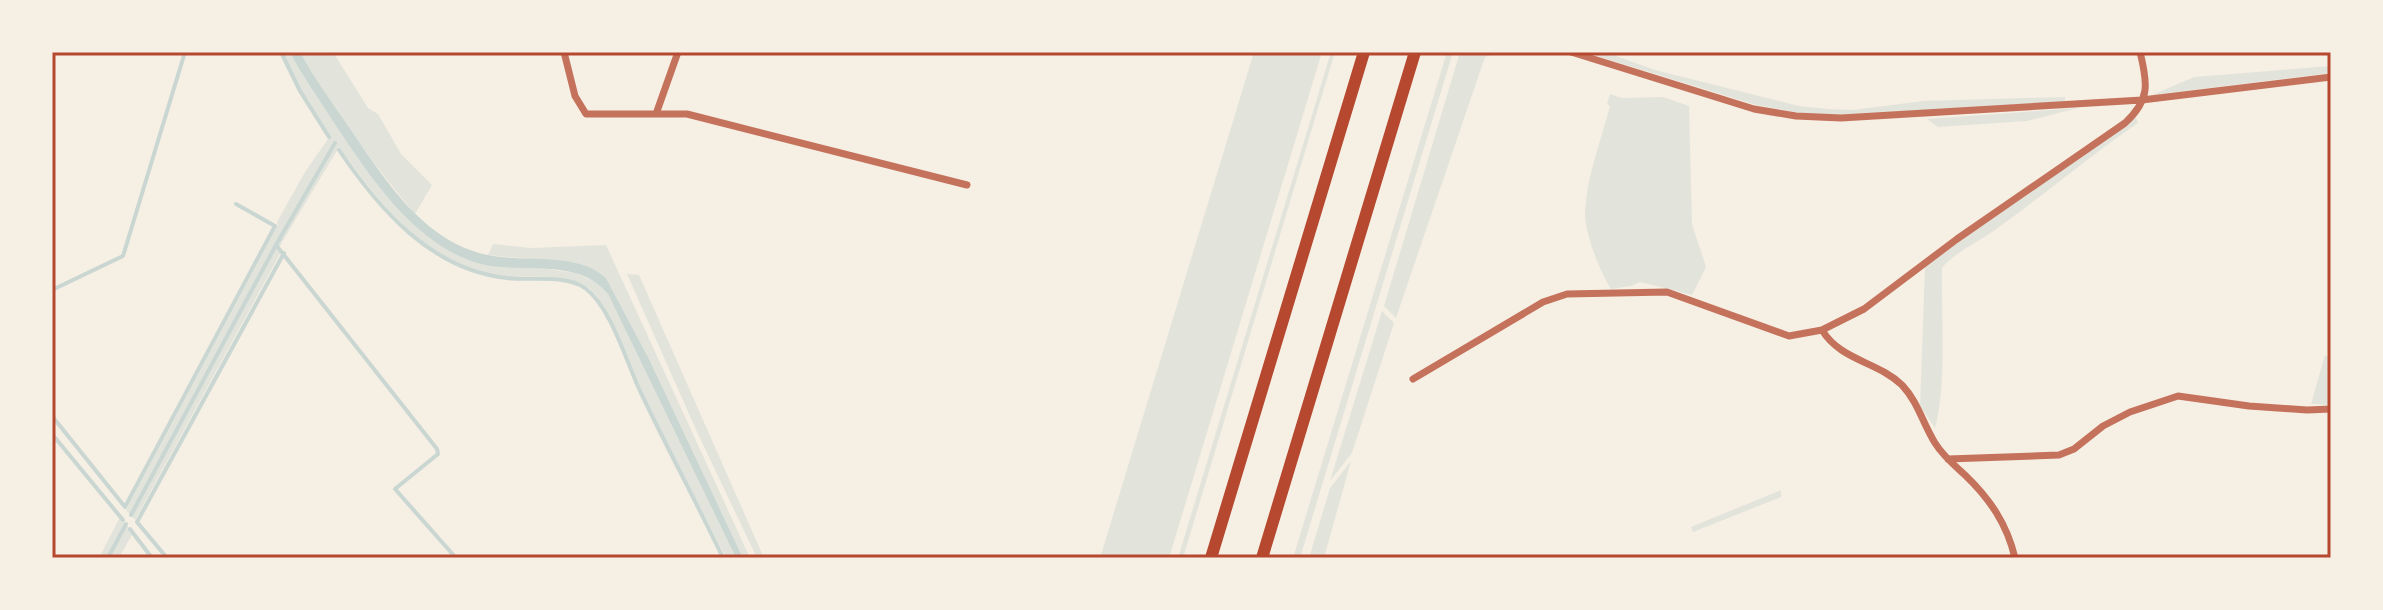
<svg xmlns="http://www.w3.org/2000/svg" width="2383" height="610" font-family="'IBM Plex Serif',serif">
  <rect width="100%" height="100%" fill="#f6efe4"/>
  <!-- green -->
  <path fill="#e2e4dc" d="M 282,52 L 290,52 L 360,161 L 411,222 L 463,257 L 575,273 L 600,284 L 608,294 L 736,558 L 726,558 C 699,502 667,447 642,390 C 630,363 610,307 589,288 C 568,271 520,279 494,275 C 424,263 378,200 339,147 L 278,249 L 281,252 L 135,520 L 126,510 L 278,225 L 277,222 L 305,172 L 330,136 L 302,93 Z
    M 300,52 L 333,52 L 368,108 L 378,114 L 401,154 L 432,185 L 415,214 C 372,163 333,109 300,52 Z
    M 1254,52 L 1322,52 L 1169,558 L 1100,558 Z
    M 1331,52 L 1335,52 L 1183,558 L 1178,558 Z
    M 1447,52 L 1453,52 L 1300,558 L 1293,558 Z
    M 1460,52 L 1500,52 L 1485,57 L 1396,318 L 1384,306 Z
    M 1584,52 L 1605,52 L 1655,70 L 1799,106 L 1828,109 L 1853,110 L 1923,101 L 2065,97 L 2065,103 L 1843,116 L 1799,113 L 1756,105 Z
    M 2331,66 L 2331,73 L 2152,95 L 2194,77 Z
    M 1610,94 L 1622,98 L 1663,97 L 1689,106 L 1692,224 L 1706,267 L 1692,295 L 1640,282 L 1631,286 L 1611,289 C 1600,272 1584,232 1585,211 C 1587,176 1601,140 1610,106 L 1607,104 Z
    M 2078,108 L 2027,121 L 1938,127 L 1927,119 Z
    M 2136,117 L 2138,123 C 2088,157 2042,197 1992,232 C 1975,244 1955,252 1942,268 C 1941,314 1947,385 1935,428 L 1920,406 L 1925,266 Z
    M 493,244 L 531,248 L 606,245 L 750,558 L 743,558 L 649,359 L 606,278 C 586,259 517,259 488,255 Z
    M 627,274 L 639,275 L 764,558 L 757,558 L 697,432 Z
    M 1382,311 L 1394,323 L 1352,453 L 1330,481 Z
    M 2325,355 L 2331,358 L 2331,405 L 2311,404 Z
    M 1351,461 L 1324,558 L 1309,558 L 1330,488 Z
    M 1781,490 L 1781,497 L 1693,532 L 1691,527 Z
    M 120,517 L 133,533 L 119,558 L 99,558 Z"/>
  <!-- water -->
  <path fill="#c9d6d2" d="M 290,52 L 300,52 C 315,79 333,104 350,129 C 385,179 423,242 488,255 C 524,263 577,251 606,278 L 649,359 L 743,558 L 736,558 L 608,294 C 577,255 516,276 474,262 C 409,240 365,169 329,115 C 316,94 301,74 290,52 Z"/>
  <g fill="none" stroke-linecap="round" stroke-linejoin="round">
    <!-- stream -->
    <path stroke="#c9d6d2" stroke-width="4" d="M 281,52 L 300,91 L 329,137
      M 339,150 C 379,209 431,270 507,278 C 530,281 565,274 585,288 C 612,308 627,365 642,395 C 668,450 697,503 723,558
      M 276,245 L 437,449 L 438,454 L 395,489 L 456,558
      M 52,290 L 123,256 L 185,52
      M 52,416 L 125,507 L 275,226 L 236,204
      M 52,434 L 123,520
      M 131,515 L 276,245 L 335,143
      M 130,529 L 152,558
      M 108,558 L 126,524
      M 167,558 L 137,522 L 284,253"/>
    <!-- minor -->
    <path stroke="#c5725c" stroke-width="7" d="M 564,52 L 575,96 L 586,114 L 687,114 L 967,185
      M 1571,52 L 1754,109 L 1796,116 L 1841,118 L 2142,100 L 2331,77
      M 656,114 L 678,52
      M 1822,330 C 1841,361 1877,361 1902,385 C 1918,402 1923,424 1935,443 C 1943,456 1954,465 1965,475 C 1990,499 2007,524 2015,558
      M 1413,379 L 1543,302 L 1567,294 L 1667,292 L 1789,336 L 1822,330 L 1864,309 L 1957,239 L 2125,123 C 2150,100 2148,84 2140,52
      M 1948,459 L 2059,455 L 2074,449 L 2103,426 L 2130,412 L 2178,396 L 2249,406 L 2307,410 L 2331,409"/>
    <!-- motorway -->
    <path stroke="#b5482f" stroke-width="12" d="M 1211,558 L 1364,52
      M 1262,558 L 1415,52"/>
  </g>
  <!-- border -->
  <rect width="2383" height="610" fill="none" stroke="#f6efe4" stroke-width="108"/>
  <rect x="54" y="54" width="2275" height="502" fill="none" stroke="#b5482f" stroke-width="3"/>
</svg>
